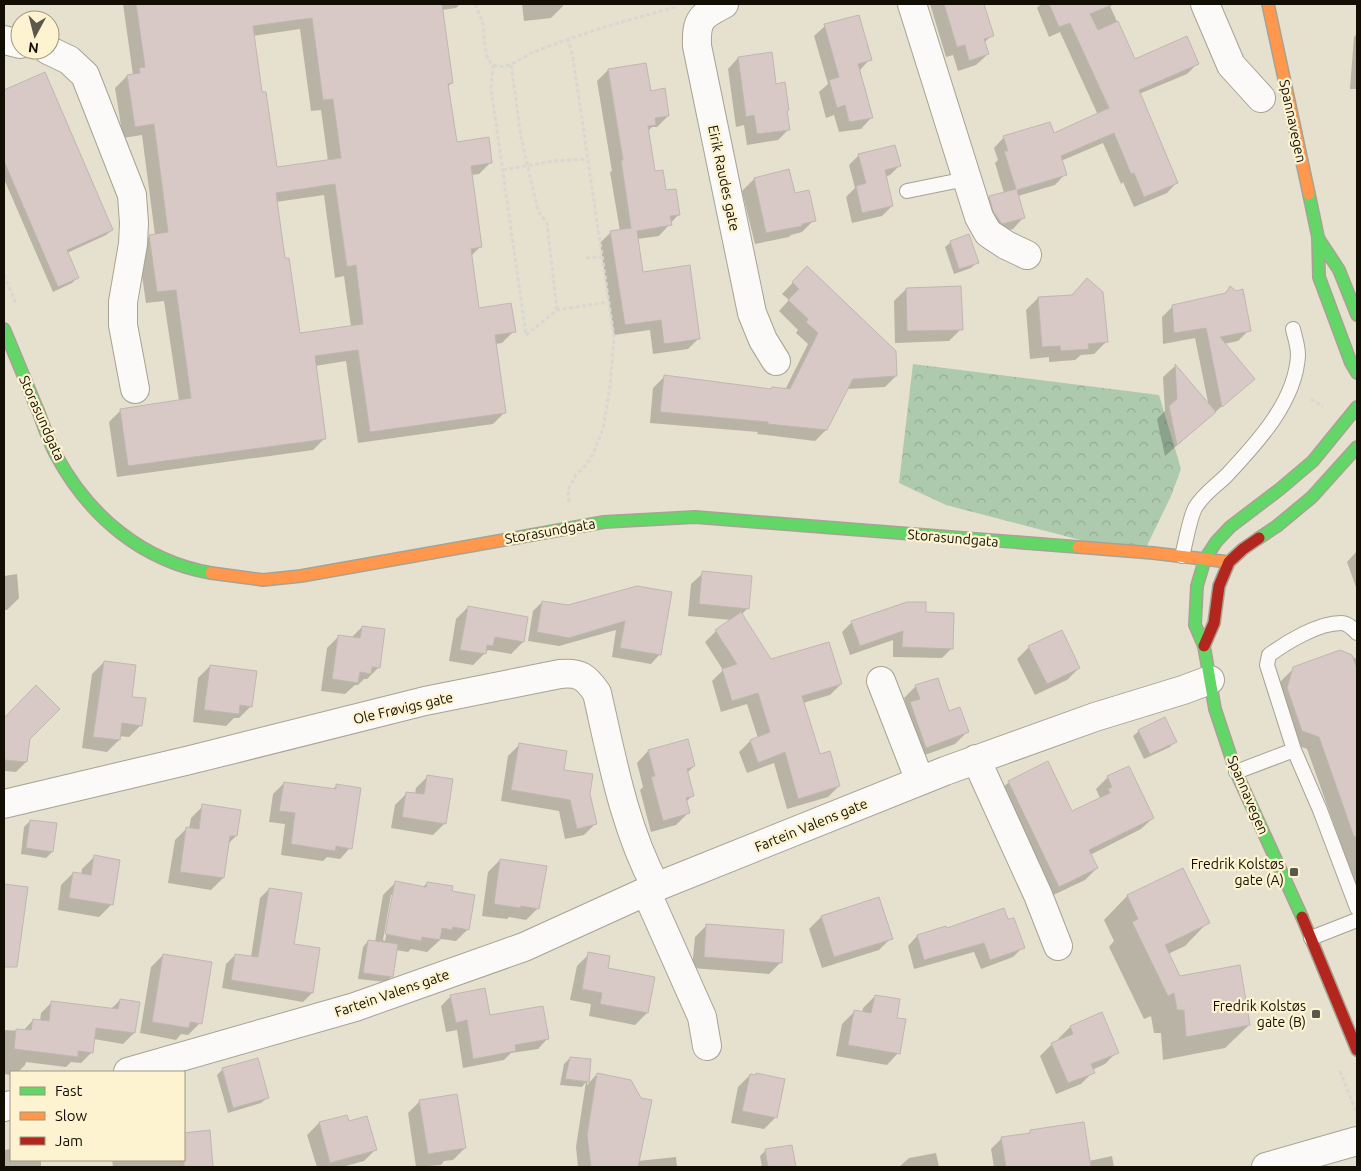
<svg xmlns="http://www.w3.org/2000/svg" width="1361" height="1171" font-family="Ubuntu,sans-serif">
  <defs>
    <pattern id="forest-crowns" width="20" height="18" patternUnits="userSpaceOnUse" patternTransform="scale(1.25)"><rect width="20" height="18" fill="#adcaaf"/><path d="M2 6a3 3 0 1 1 6 0M12 15a3 3 0 1 1 6 0" fill="none" stroke="#94ac95"/></pattern>
  </defs>
  <rect width="100%" height="100%" fill="#e6e0ce"/>
  <!-- forest -->
  <path fill="url(#forest-crowns)" d="M 913,364 L 1159,395 L 1181,469 L 1171,496 L 1143,554 L 1092,543 L 946,505 L 899,483 Z"/>
  <!-- shadow -->
  <path fill="#0003" fill-rule="evenodd" d="M 123,4 L 460,4 L 456,8 L 442,10 L 452,82 L 448,87 L 456,143 L 491,162 L 479,174 L 471,175 L 481,246 L 471,256 L 478,309 L 514,331 L 502,343 L 495,344 L 505,412 L 493,424 L 358,443 L 346,361 L 315,366 L 325,438 L 313,450 L 117,477 L 109,422 L 121,410 L 179,401 L 164,301 L 146,303 L 138,248 L 150,236 L 155,235 L 142,135 L 123,138 L 115,88 L 127,76 L 133,75 ZM 300,29 L 311,111 L 321,110 L 328,161 L 276,168 L 261,94 L 253,36 ZM 324,195 L 335,278 L 344,276 L 351,327 L 299,334 L 284,260 L 276,202 Z
    M 522,4 L 563,4 L 563,6 L 551,18 L 524,21 Z
    M 930,4 L 982,4 L 992,35 L 984,43 L 988,54 L 976,65 L 958,71 L 953,55 L 946,57 Z
    M 1041,4 L 1109,4 L 1135,61 L 1198,63 L 1187,74 L 1139,94 L 1177,182 L 1167,193 L 1134,207 L 1123,182 L 1121,184 L 1103,143 L 1061,161 L 1065,174 L 1055,185 L 1018,196 L 1023,218 L 1013,229 L 992,234 L 979,207 L 989,197 L 1004,193 L 995,163 L 998,160 L 994,148 L 1004,137 L 1053,134 L 1098,115 L 1060,32 L 1049,37 L 1037,8 Z
    M 825,26 L 870,59 L 860,70 L 871,118 L 861,129 L 839,132 L 834,115 L 826,118 L 819,92 L 828,84 L 814,36 Z
    M 1357,34 L 1357,89 L 1350,89 L 1354,37 Z
    M 738,58 L 775,85 L 786,112 L 788,130 L 778,140 L 747,145 L 744,125 L 736,127 L 728,69 Z
    M 608,70 L 650,92 L 668,116 L 657,127 L 652,127 L 648,131 L 654,173 L 679,214 L 659,236 L 637,239 L 642,273 L 699,338 L 688,349 L 653,354 L 650,330 L 614,335 L 600,243 L 611,232 L 620,231 L 610,172 L 612,171 L 597,81 Z
    M 45,74 L 112,230 L 106,235 L 67,253 L 78,277 L 72,283 L 53,292 L 4,179 L 4,91 Z
    M 859,155 L 900,165 L 890,175 L 885,177 L 892,206 L 882,216 L 852,223 L 846,197 L 855,188 L 849,165 Z
    M 754,179 L 794,195 L 814,220 L 802,232 L 791,235 L 789,237 L 755,244 L 742,191 Z
    M 951,242 L 977,262 L 971,268 L 954,274 L 945,247 Z
    M 807,268 L 896,376 L 885,387 L 846,389 L 826,430 L 815,441 L 757,434 L 758,432 L 650,423 L 653,388 L 664,377 L 770,390 L 785,390 L 808,344 L 796,333 L 798,330 L 779,311 L 789,300 L 782,294 Z
    M 1087,279 L 1106,342 L 1094,354 L 1081,355 L 1075,360 L 1049,362 L 1049,357 L 1030,359 L 1026,310 L 1038,298 L 1071,296 Z
    M 1230,288 L 1249,330 L 1238,341 L 1224,344 L 1253,379 L 1165,456 L 1157,419 L 1165,411 L 1163,377 L 1175,366 L 1209,407 L 1195,338 L 1163,344 L 1162,317 L 1173,306 L 1223,295 Z
    M 906,289 L 961,329 L 949,341 L 895,343 L 894,301 Z
    M 1357,551 L 1357,590 L 1347,562 Z
    M 703,573 L 748,608 L 741,615 L 770,661 L 841,684 L 830,695 L 803,703 L 819,756 L 839,786 L 828,797 L 787,809 L 774,763 L 747,773 L 739,752 L 750,741 L 758,738 L 747,704 L 721,712 L 712,681 L 723,670 L 705,642 L 716,631 L 732,620 L 688,616 L 691,584 Z
    M 17,574 L 19,598 L 7,610 L 4,610 L 4,576 Z
    M 637,587 L 660,654 L 651,664 L 612,657 L 616,630 L 559,646 L 528,641 L 533,611 L 542,602 L 568,606 Z
    M 468,607 L 523,642 L 511,654 L 488,650 L 473,665 L 449,661 L 456,619 Z
    M 924,613 L 952,648 L 942,658 L 893,657 L 893,640 L 850,655 L 842,632 L 852,622 Z
    M 362,627 L 379,667 L 367,679 L 364,679 L 358,685 L 355,685 L 345,694 L 321,691 L 327,648 L 339,636 L 351,638 Z
    M 1029,647 L 1079,668 L 1067,680 L 1035,695 L 1017,659 Z
    M 1340,651 L 1357,659 L 1357,889 L 1307,749 L 1291,743 L 1276,701 L 1281,681 L 1293,669 Z
    M 104,662 L 130,698 L 141,725 L 129,737 L 119,736 L 119,740 L 107,752 L 82,748 L 92,674 Z
    M 210,666 L 251,706 L 239,718 L 234,718 L 226,726 L 193,722 L 198,678 Z
    M 916,686 L 949,713 L 967,732 L 955,744 L 914,759 L 899,715 L 907,707 L 904,698 Z
    M 4,716 L 6,717 L 28,738 L 26,762 L 16,772 L 5,771 L 4,779 Z
    M 1139,731 L 1175,741 L 1170,747 L 1144,759 L 1133,736 Z
    M 519,745 L 589,794 L 595,824 L 584,835 L 565,839 L 559,811 L 501,801 L 508,756 Z
    M 648,751 L 694,766 L 687,773 L 693,795 L 685,803 L 688,813 L 676,825 L 651,832 L 640,790 L 643,787 L 637,763 Z
    M 1129,767 L 1153,818 L 1141,829 L 1090,855 L 1097,868 L 1085,880 L 1047,898 L 997,793 L 1009,782 L 1072,813 L 1100,798 L 1096,789 L 1107,778 Z
    M 428,776 L 445,823 L 433,835 L 391,828 L 395,805 L 407,793 L 415,794 L 416,788 Z
    M 284,783 L 332,790 L 337,785 L 350,848 L 340,859 L 327,857 L 323,861 L 281,855 L 285,824 L 269,822 L 273,794 Z
    M 203,806 L 236,836 L 228,844 L 223,878 L 211,890 L 168,883 L 175,840 L 187,828 L 189,829 L 191,818 Z
    M 30,821 L 56,824 L 52,852 L 46,858 L 21,854 L 24,827 Z
    M 94,857 L 119,861 L 111,905 L 99,917 L 58,910 L 61,885 L 73,873 L 81,875 L 82,869 Z
    M 500,860 L 538,908 L 526,920 L 509,917 L 507,919 L 482,916 L 488,872 Z
    M 1182,870 L 1208,922 L 1185,946 L 1168,954 L 1179,978 L 1249,1025 L 1225,1048 L 1163,1060 L 1161,1033 L 1154,1033 L 1151,1016 L 1144,1019 L 1109,947 L 1114,941 L 1104,920 L 1127,896 Z
    M 395,883 L 423,887 L 427,883 L 468,929 L 456,941 L 441,939 L 427,952 L 411,949 L 408,952 L 396,950 L 392,976 L 386,982 L 358,979 L 363,947 L 368,941 L 375,942 L 383,895 ZM 391,895 L 394,895 L 385,941 L 383,940 Z
    M 4,885 L 26,889 L 8,945 L 4,945 Z
    M 269,889 L 312,993 L 303,1002 L 222,988 L 226,964 L 235,955 L 251,957 L 260,898 Z
    M 879,898 L 891,938 L 879,950 L 822,968 L 809,929 L 821,917 Z
    M 1007,921 L 1023,947 L 1013,957 L 981,969 L 974,952 L 914,969 L 908,946 L 917,936 Z
    M 707,925 L 781,962 L 769,974 L 692,968 L 695,937 Z
    M 589,954 L 606,969 L 647,1013 L 635,1025 L 589,1016 L 591,1004 L 570,1000 L 577,966 Z
    M 163,955 L 200,1023 L 188,1035 L 181,1034 L 176,1040 L 140,1033 L 151,967 Z
    M 451,996 L 489,1017 L 548,1038 L 538,1049 L 511,1053 L 504,1060 L 463,1068 L 457,1030 L 446,1032 L 441,1006 Z
    M 875,996 L 896,1019 L 898,1053 L 887,1065 L 836,1056 L 842,1024 L 854,1012 L 862,1013 L 863,1008 Z
    M 120,1000 L 134,1033 L 123,1044 L 94,1039 L 92,1052 L 81,1063 L 71,1062 L 66,1067 L 26,1062 L 25,1065 L 18,1072 L 11,1072 L 11,1075 L 4,1074 L 4,1030 L 23,1031 L 33,1020 L 40,1021 L 41,1013 L 52,1002 L 110,1010 Z
    M 1070,1027 L 1117,1052 L 1105,1064 L 1092,1070 L 1093,1072 L 1081,1084 L 1056,1094 L 1040,1056 L 1052,1044 L 1059,1041 L 1058,1039 Z
    M 570,1058 L 590,1060 L 587,1085 L 597,1074 L 638,1161 L 676,1157 L 677,1167 L 578,1167 L 576,1147 L 586,1082 L 582,1087 L 560,1085 L 564,1064 Z
    M 223,1069 L 267,1098 L 261,1103 L 228,1113 L 217,1075 Z
    M 750,1075 L 776,1117 L 764,1129 L 731,1123 L 738,1087 Z
    M 420,1101 L 465,1148 L 453,1160 L 444,1161 L 441,1165 L 416,1167 L 408,1113 Z
    M 319,1123 L 376,1149 L 364,1161 L 342,1167 L 317,1167 L 307,1135 Z
    M 209,1131 L 212,1167 L 113,1167 L 112,1160 L 184,1160 L 184,1134 Z
    M 1031,1131 L 1089,1161 L 1112,1156 L 1114,1167 L 994,1167 L 991,1149 L 1002,1138 L 1028,1134 Z
    M 791,1146 L 795,1167 L 762,1167 L 760,1156 L 766,1150 Z
    M 11,1149 L 11,1160 L 41,1160 L 41,1167 L 4,1167 L 4,1150 Z
    M 936,1153 L 939,1167 L 899,1167 L 909,1158 Z"/>
  <!-- building -->
  <path fill="#d8c9c6" stroke="#c0b7b1" fill-rule="evenodd" d="M 136,4 L 442,4 L 453,83 L 448,84 L 457,142 L 489,137 L 492,163 L 471,166 L 482,247 L 471,249 L 479,308 L 511,303 L 516,332 L 495,335 L 506,413 L 370,432 L 358,350 L 315,356 L 326,439 L 128,466 L 120,409 L 191,398 L 176,290 L 157,292 L 149,235 L 168,232 L 154,124 L 135,127 L 127,75 L 140,73 L 139,68 L 145,67 ZM 312,18 L 323,100 L 333,99 L 341,158 L 277,167 L 266,92 L 262,92 L 253,26 ZM 335,184 L 347,267 L 356,265 L 363,324 L 300,333 L 289,258 L 285,258 L 276,193 Z
    M 944,4 L 984,4 L 994,36 L 984,39 L 989,54 L 969,61 L 965,45 L 957,47 Z
    M 1049,4 L 1114,4 L 1090,14 L 1098,30 L 1118,21 L 1135,59 L 1187,36 L 1199,64 L 1139,90 L 1178,183 L 1144,197 L 1134,173 L 1131,174 L 1114,133 L 1061,156 L 1067,175 L 1017,190 L 1025,218 L 1002,224 L 993,211 L 989,196 L 1016,189 L 1004,151 L 1008,151 L 1003,136 L 1050,122 L 1054,133 L 1109,108 L 1070,23 L 1059,27 Z
    M 859,15 L 872,60 L 858,64 L 873,118 L 849,122 L 845,105 L 837,108 L 829,80 L 839,77 L 824,24 Z
    M 772,52 L 776,84 L 785,82 L 789,110 L 787,111 L 790,130 L 757,134 L 754,115 L 746,117 L 738,57 Z
    M 646,63 L 651,91 L 665,88 L 669,116 L 655,118 L 656,125 L 648,126 L 655,171 L 663,170 L 666,190 L 676,189 L 680,215 L 670,216 L 672,225 L 637,231 L 643,272 L 690,265 L 700,339 L 664,344 L 661,320 L 625,325 L 610,231 L 631,228 L 621,160 L 623,160 L 608,69 Z
    M 45,72 L 113,230 L 67,250 L 79,278 L 58,287 L 4,161 L 4,90 Z
    M 895,145 L 901,166 L 885,170 L 893,206 L 862,213 L 856,186 L 866,183 L 858,154 Z
    M 789,169 L 795,193 L 809,190 L 816,221 L 802,224 L 802,226 L 766,233 L 754,178 Z
    M 969,234 L 979,263 L 959,269 L 950,241 Z
    M 807,266 L 896,351 L 897,376 L 853,379 L 827,430 L 768,424 L 768,422 L 660,412 L 664,375 L 771,389 L 772,387 L 790,389 L 818,333 L 806,322 L 808,319 L 788,300 L 799,289 L 792,282 Z
    M 1087,278 L 1103,292 L 1108,342 L 1088,344 L 1089,349 L 1061,351 L 1060,346 L 1042,347 L 1038,297 L 1072,295 Z
    M 961,286 L 963,330 L 907,331 L 906,288 Z
    M 1230,286 L 1236,291 L 1243,289 L 1251,331 L 1220,337 L 1255,379 L 1222,407 L 1206,328 L 1174,333 L 1172,305 L 1226,293 Z
    M 1175,364 L 1216,412 L 1177,445 L 1169,406 L 1177,399 Z
    M 702,571 L 752,576 L 749,609 L 699,604 Z
    M 637,586 L 672,592 L 661,655 L 620,648 L 625,621 L 569,638 L 537,632 L 542,601 L 568,605 Z
    M 907,602 L 926,602 L 926,612 L 954,613 L 953,649 L 902,647 L 903,631 L 860,646 L 851,621 Z
    M 468,606 L 528,617 L 524,642 L 495,637 L 493,646 L 487,645 L 486,654 L 460,650 Z
    M 741,612 L 771,659 L 829,642 L 842,684 L 802,696 L 820,754 L 830,751 L 840,786 L 798,799 L 785,752 L 758,763 L 750,740 L 770,732 L 758,693 L 732,701 L 722,669 L 737,664 L 715,630 Z
    M 362,626 L 385,629 L 380,668 L 372,667 L 371,674 L 360,672 L 358,683 L 332,679 L 338,635 L 360,638 Z
    M 1062,630 L 1080,668 L 1047,684 L 1028,646 Z
    M 1340,650 L 1352,655 L 1357,669 L 1357,836 L 1354,837 L 1319,737 L 1302,731 L 1287,688 L 1293,667 Z
    M 104,661 L 136,665 L 132,697 L 146,698 L 142,726 L 122,723 L 120,740 L 93,737 Z
    M 210,665 L 257,671 L 252,707 L 240,705 L 239,714 L 204,710 Z
    M 938,678 L 949,711 L 960,707 L 969,732 L 926,748 L 910,702 L 920,699 L 915,685 Z
    M 36,685 L 60,709 L 30,739 L 27,762 L 4,760 L 4,718 Z
    M 1165,717 L 1177,742 L 1150,754 L 1138,730 Z
    M 688,739 L 695,766 L 687,769 L 694,796 L 686,798 L 690,813 L 663,821 L 651,777 L 655,776 L 648,750 Z
    M 519,743 L 567,751 L 564,770 L 593,774 L 590,794 L 597,824 L 577,829 L 570,800 L 511,790 Z
    M 1048,761 L 1072,811 L 1110,793 L 1108,789 L 1112,787 L 1107,776 L 1129,766 L 1154,818 L 1089,850 L 1098,868 L 1059,887 L 1008,781 Z
    M 427,775 L 453,779 L 446,824 L 402,817 L 406,792 L 424,794 Z
    M 284,782 L 336,789 L 336,784 L 361,788 L 352,849 L 336,846 L 335,851 L 291,844 L 295,813 L 279,811 Z
    M 202,804 L 241,810 L 237,836 L 230,836 L 224,878 L 180,872 L 186,827 L 199,829 Z
    M 30,820 L 57,823 L 53,852 L 26,848 Z
    M 94,855 L 120,860 L 113,905 L 69,898 L 73,872 L 91,875 Z
    M 500,859 L 547,866 L 539,909 L 521,906 L 520,908 L 494,904 Z
    M 1183,868 L 1210,923 L 1165,945 L 1180,976 L 1240,965 L 1250,1025 L 1186,1037 L 1184,1010 L 1177,1010 L 1174,993 L 1168,996 L 1132,922 L 1138,919 L 1127,895 Z
    M 395,881 L 426,887 L 427,882 L 453,886 L 452,891 L 475,895 L 469,930 L 453,927 L 452,930 L 442,928 L 440,940 L 422,937 L 421,941 L 385,934 Z
    M 4,884 L 28,887 L 17,967 L 4,967 Z
    M 269,888 L 302,893 L 294,944 L 320,948 L 313,993 L 231,980 L 235,954 L 258,957 Z
    M 879,897 L 893,939 L 834,957 L 821,916 Z
    M 1004,908 L 1008,919 L 1014,918 L 1025,948 L 990,960 L 984,943 L 924,960 L 917,935 L 946,926 L 947,928 Z
    M 706,924 L 784,930 L 782,963 L 704,957 Z
    M 368,940 L 398,944 L 393,977 L 363,973 Z
    M 588,952 L 610,956 L 608,968 L 655,977 L 648,1013 L 600,1004 L 602,993 L 582,989 Z
    M 163,954 L 212,962 L 202,1024 L 190,1022 L 189,1028 L 152,1022 Z
    M 485,988 L 490,1015 L 543,1006 L 549,1039 L 515,1045 L 516,1051 L 473,1059 L 467,1020 L 456,1023 L 450,995 Z
    M 875,995 L 900,999 L 897,1018 L 906,1019 L 900,1054 L 848,1045 L 854,1010 L 871,1013 Z
    M 120,999 L 140,1002 L 135,1033 L 96,1028 L 93,1053 L 78,1051 L 78,1057 L 14,1049 L 16,1029 L 31,1030 L 33,1019 L 49,1021 L 51,1001 L 118,1009 Z
    M 1102,1012 L 1119,1053 L 1091,1064 L 1095,1073 L 1068,1083 L 1051,1043 L 1073,1034 L 1070,1026 Z
    M 570,1057 L 591,1059 L 589,1082 L 565,1079 Z
    M 258,1058 L 269,1098 L 233,1108 L 222,1068 Z
    M 597,1073 L 631,1080 L 641,1098 L 652,1100 L 638,1167 L 591,1167 L 587,1135 Z
    M 756,1073 L 785,1079 L 777,1118 L 742,1111 L 750,1074 L 756,1075 Z
    M 457,1094 L 466,1148 L 428,1154 L 419,1100 Z
    M 347,1115 L 349,1121 L 367,1116 L 377,1150 L 330,1163 L 319,1122 Z
    M 1084,1122 L 1091,1167 L 1006,1167 L 1001,1137 L 1030,1133 L 1030,1130 Z
    M 210,1130 L 213,1167 L 184,1167 L 184,1133 Z
    M 792,1145 L 796,1167 L 768,1167 L 765,1149 Z"/>
  <g fill="none" stroke-linecap="round" stroke-linejoin="round">
    <defs>
      <path id="lane" d="M 907,191 L 966,179
        M 1182,556 C 1186,542 1189,520 1195,508 C 1203,494 1216,486 1227,475 C 1257,443 1296,401 1298,355 C 1298,346 1295,338 1293,329
        M 1357,633 C 1353,629 1348,623 1341,623 C 1318,623 1287,642 1269,655 L 1267,665 L 1294,750 L 1320,810 L 1357,908
        M 1236,772 L 1294,750
        M 1311,938 L 1357,920"/>
      <path id="street" d="M 724,4 C 701,16 696,19 697,46 L 752,313 L 763,340 L 776,361
        M 912,4 L 979,217 L 988,233 L 1006,245 L 1027,255
        M 1205,4 L 1231,65 L 1261,98
        M 4,40 L 20,44
        M 48,50 L 69,60 L 85,75 L 132,195 L 134,223 L 133,244 L 123,302 L 123,325 L 135,389
        M 881,681 L 920,781
        M 976,759 L 1038,895 L 1058,946
        M 4,804 L 190,760 L 425,701 L 560,674 C 580,672 586,677 597,693 C 612,759 624,827 656,887
        M 646,891 L 702,1017 L 707,1046
        M 128,1072 L 355,1007 L 524,947 L 656,887 L 945,771 L 1095,717 L 1183,690 L 1210,680
        M 4,1107 L 11,1105
        M 1266,1167 L 1357,1141"/>
      <path id="fast" d="M 1309,194 L 1318,237 L 1319,277 L 1351,363 L 1357,373
        M 1318,238 L 1339,270 L 1357,315
        M 4,329 C 16,357 27,385 39,413 C 44,427 49,442 56,455 C 89,516 142,561 211,573
        M 515,538 L 604,522 L 695,517 L 1078,547
        M 1259,538 L 1277,526 L 1312,497 L 1357,447
        M 1302,917 L 1236,772 L 1215,709 L 1204,646 L 1195,625 L 1197,586 L 1205,559 L 1216,542 L 1230,527 L 1280,489 L 1313,461 L 1357,407"/>
      <path id="slow" d="M 1268,4 L 1309,194
        M 1078,547 L 1153,553 L 1229,562
        M 211,573 L 263,580 L 301,576 L 515,538"/>
      <path id="jam" d="M 1204,646 L 1214,623 L 1219,586 L 1229,562 L 1243,549 L 1259,538
        M 1302,917 L 1357,1050"/>
    </defs>
    <!-- lane casing -->
    <use href="#lane" stroke="#a7a294" stroke-width="16"/>
    <!-- street casing -->
    <use href="#street" stroke="#a7a294" stroke-width="30"/>
    <!-- fast casing -->
    <use href="#fast" stroke="#a7a294" stroke-width="14"/>
    <!-- slow casing -->
    <use href="#slow" stroke="#a7a294" stroke-width="14"/>
    <!-- jam casing -->
    <use href="#jam" stroke="#a7a294" stroke-width="14"/>
    <!-- path -->
    <path stroke="#d8d7d1" stroke-width="3" stroke-dasharray="4 2.5" stroke-linecap="butt" d="M 477,4 L 476,6 C 478,11 480,16 482,20 C 485,31 483,58 492,64 C 504,73 523,56 534,52 C 581,33 628,20 676,7
      M 568,38 L 573,58 L 614,338 L 610,387 L 603,429 L 593,454 L 586,465 L 576,475 L 568,490 L 569,502
      M 493,65 L 491,88 L 526,335
      M 511,65 L 521,137 L 538,211 L 547,223 L 557,310
      M 503,170 L 553,161 L 587,159
      M 586,258 L 601,257
      M 4,275 L 16,304
      M 526,335 L 557,310 L 609,302
      M 1311,399 L 1323,407
      M 1340,1071 L 1357,1114"/>
    <!-- lane -->
    <use href="#lane" stroke="#fbfaf8" stroke-width="14"/>
    <!-- street -->
    <use href="#street" stroke="#fbfaf8" stroke-width="28"/>
    <!-- fast -->
    <use href="#fast" stroke="#63d668" stroke-width="11"/>
    <!-- slow -->
    <use href="#slow" stroke="#ff974d" stroke-width="11"/>
    <!-- jam -->
    <use href="#jam" stroke="#b3261e" stroke-width="11"/>
  </g>
  <!-- markers -->
  <g fill="#5c584b" stroke="#fdf3d0" stroke-width="2">
    <rect x="1289" y="867" width="10" height="10" rx="2.5"/>
    <rect x="1311" y="1009" width="10" height="10" rx="2.5"/>
  </g>
  <g text-anchor="middle" stroke-width="4.5" stroke-linejoin="round" paint-order="stroke">
    <!-- street labels -->
    <g font-size="14" fill="#120e04" stroke="#fdf3d0">
      <text transform="translate(1293 121) rotate(78)" y="5">Spannavegen</text>
      <text transform="translate(724 178) rotate(78)" y="5">Eirik Raudes gate</text>
      <text transform="translate(42 418) rotate(66)" y="5">Storasundgata</text>
      <text transform="translate(550 531) rotate(-10)" y="5">Storasundgata</text>
      <text transform="translate(953 538) rotate(5)" y="5">Storasundgata</text>
      <text transform="translate(403 708) rotate(-13)" y="5">Ole Frøvigs gate</text>
      <text transform="translate(1248 795) rotate(67)" y="5">Spannavegen</text>
      <text transform="translate(811 825) rotate(-22)" y="5">Fartein Valens gate</text>
      <text transform="translate(392 993) rotate(-19)" y="5">Fartein Valens gate</text>
    </g>
    <!-- poi labels -->
    <g font-size="14" fill="#120e04" stroke="#fdf3d0" text-anchor="end">
      <text x="1284" y="869">Fredrik Kolstøs<tspan x="1284" dy="16">gate (A)</tspan></text>
      <text x="1306" y="1011">Fredrik Kolstøs<tspan x="1306" dy="16">gate (B)</tspan></text>
    </g>
  </g>
  <!-- border -->
  <rect width="1361" height="1171" fill="none" stroke="#120e04" stroke-width="10"/>
  <!-- legend -->
  <rect x="10" y="1071" width="175" height="90" fill="#fdf3d0" stroke="#9f977e"/>
  <rect x="20" y="1087" width="25" height="8" fill="#63d668" stroke="#9f977e"/>
  <text x="55" y="1096" font-size="15" fill="#120e04">Fast</text>
  <rect x="20" y="1112" width="25" height="8" fill="#ff974d" stroke="#9f977e"/>
  <text x="55" y="1121" font-size="15" fill="#120e04">Slow</text>
  <rect x="20" y="1137" width="25" height="8" fill="#b3261e" stroke="#9f977e"/>
  <text x="55" y="1146" font-size="15" fill="#120e04">Jam</text>
  <!-- north arrow -->
  <g transform="translate(35 35) rotate(187)"><circle r="24" fill="#fdf3d0" stroke="#9f977e"/>
  <path d="M0-4L9 19L0 12L-9 19Z" fill="#5c584b"/>
  <text y="-8" font-size="14" font-weight="bold" text-anchor="middle" fill="#120e04">N</text>
  </g>
</svg>
